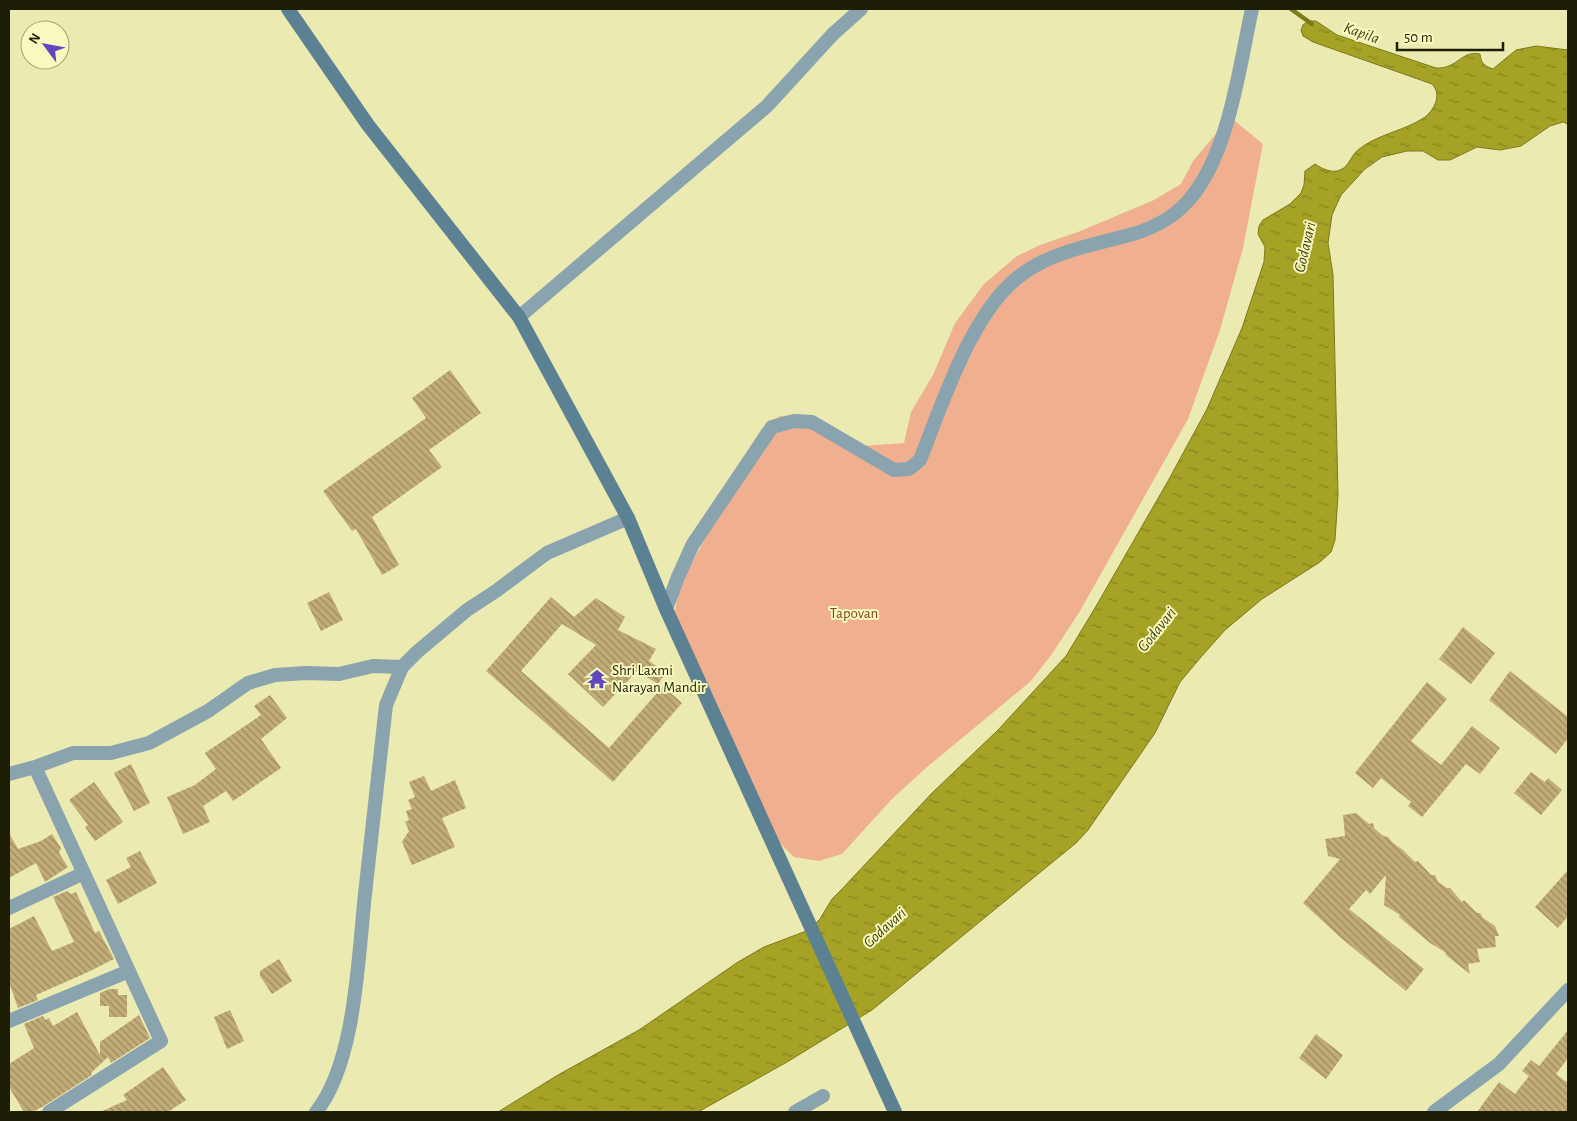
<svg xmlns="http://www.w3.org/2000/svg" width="1577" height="1121" font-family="'Alegreya Sans',sans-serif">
  <defs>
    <pattern id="water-ripples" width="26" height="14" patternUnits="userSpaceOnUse" patternTransform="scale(1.25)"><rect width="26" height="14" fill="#a5a226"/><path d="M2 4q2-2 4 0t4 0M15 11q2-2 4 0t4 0" fill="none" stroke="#86831f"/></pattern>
    <pattern id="building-back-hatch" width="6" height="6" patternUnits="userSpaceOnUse" patternTransform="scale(1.25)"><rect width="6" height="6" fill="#c2ac77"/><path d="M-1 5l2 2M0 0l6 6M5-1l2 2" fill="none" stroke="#9d8b60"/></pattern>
  </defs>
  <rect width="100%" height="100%" fill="#ebebb1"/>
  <!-- green -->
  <path fill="#f0b08f" d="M 1230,117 L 1263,144 L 1243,248 L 1220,330 L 1188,419 L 1080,611 L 1052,654 L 1031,681 L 926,768 L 892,799 L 842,854 L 819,861 L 794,857 L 775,838 L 673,620 L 680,586 L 700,548 L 735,472 L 762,428 L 780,416 L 794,415 L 847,447 L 904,443 L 911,412 L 933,375 L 955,323 L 984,284 L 1017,256 L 1040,245 L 1078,232 L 1154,200 L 1181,184 L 1193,161 Z"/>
  <!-- water -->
  <path fill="url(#water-ripples)" stroke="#7c7a1d" d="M 1308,21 L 1316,21 L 1337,35 L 1436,68 C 1458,69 1461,50 1480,54 C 1481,63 1484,66 1493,69 L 1516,50 L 1536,46 L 1568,50 L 1568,124 L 1563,122 L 1550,126 L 1521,146 L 1500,150 L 1477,147 L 1450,160 L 1438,160 L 1423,151 L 1407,151 L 1382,157 L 1365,169 L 1341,195 L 1332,215 L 1328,243 L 1333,275 L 1338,495 L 1335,540 L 1331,552 L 1320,562 L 1262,599 L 1225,630 L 1201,657 L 1180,682 L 1155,733 L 1088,830 L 1076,843 L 872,1010 L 787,1062 L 698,1112 L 498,1112 L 558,1075 L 639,1030 L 738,962 L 764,947 L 809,930 L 820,919 L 832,899 L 842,889 L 932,793 L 998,730 L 1066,656 L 1095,608 L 1168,481 L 1207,409 L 1242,328 L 1264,262 L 1265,247 L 1258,234 L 1259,226 L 1263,220 L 1290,204 L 1301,193 L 1304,185 L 1305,171 L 1315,164 C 1321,168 1332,174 1340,170 C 1349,167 1351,155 1358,150 C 1377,134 1405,131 1425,117 C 1435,109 1442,94 1432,84 L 1313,42 L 1303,36 L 1301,30 L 1303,25 Z"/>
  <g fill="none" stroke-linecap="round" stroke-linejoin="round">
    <!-- stream -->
    <path stroke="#7c7a1d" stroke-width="4.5" d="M 1291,9 L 1312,24"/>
  </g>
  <!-- building -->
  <path fill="url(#building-back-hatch)" d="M 450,370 L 481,413 L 429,450 L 442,467 L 372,517 L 399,565 L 382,575 L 356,529 L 352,531 L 323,491 L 426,418 L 412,398 Z
    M 329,592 L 343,620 L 321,631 L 307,603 Z
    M 551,597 L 574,617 L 596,598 L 625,617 L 618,630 L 656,649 L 649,661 L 666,672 L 658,684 L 637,671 L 603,707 L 568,674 L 596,645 L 562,624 L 521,671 L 609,748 L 663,686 L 682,703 L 613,782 L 486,671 Z
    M 1463,627 L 1495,653 L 1471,684 L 1439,659 Z
    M 1510,671 L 1568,717 L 1568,738 L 1556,754 L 1489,700 Z
    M 1427,682 L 1447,699 L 1411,741 L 1441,765 L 1472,726 L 1500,748 L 1480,774 L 1466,764 L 1422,817 L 1408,806 L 1411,802 L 1381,778 L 1373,788 L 1355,773 Z
    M 270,695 L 287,718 L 261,739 L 281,768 L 233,801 L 226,791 L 203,806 L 210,822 L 183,834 L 167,797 L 195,785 L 216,769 L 205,753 L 261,715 L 254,706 Z
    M 131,764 L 150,803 L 134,811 L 114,773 Z
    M 1531,772 L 1545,782 L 1548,778 L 1562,790 L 1541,815 L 1514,793 Z
    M 424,776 L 431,791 L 455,780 L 466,808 L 442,818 L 455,847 L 412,865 L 402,842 L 409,831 L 405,822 L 409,820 L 406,811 L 412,809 L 408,800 L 415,797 L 409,782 Z
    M 94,782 L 123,822 L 95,841 L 85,827 L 88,825 L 69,800 Z
    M 1356,813 L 1369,824 L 1373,823 L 1374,828 L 1383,836 L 1388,837 L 1393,843 L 1403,850 L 1415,862 L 1418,861 L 1431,875 L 1435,875 L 1438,882 L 1447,888 L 1450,888 L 1462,902 L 1464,900 L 1477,913 L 1480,913 L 1483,918 L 1495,926 L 1499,936 L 1495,936 L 1496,947 L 1477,949 L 1480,962 L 1468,964 L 1470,974 L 1446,955 L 1445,952 L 1430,943 L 1399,917 L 1400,915 L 1384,905 L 1386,875 L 1370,894 L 1366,890 L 1349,909 L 1424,969 L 1406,991 L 1341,938 L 1303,903 L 1340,859 L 1328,856 L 1325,839 L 1345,836 L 1343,815 Z
    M 9,833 L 18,849 L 41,841 L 52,834 L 61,848 L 59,853 L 68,867 L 45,882 L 36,863 L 9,878 Z
    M 140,851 L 157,883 L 118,904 L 106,880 L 131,867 L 126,858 Z
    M 1568,870 L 1568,916 L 1558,928 L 1535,907 Z
    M 67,891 L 71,894 L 76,892 L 95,933 L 99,931 L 114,959 L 86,973 L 36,995 L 38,1000 L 18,1008 L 9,982 L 9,929 L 34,916 L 52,951 L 74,942 L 53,897 Z
    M 279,959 L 292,981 L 272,994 L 260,976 L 260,971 Z
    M 109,989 L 118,989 L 118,995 L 127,995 L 127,1017 L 109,1017 L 109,1006 L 100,1006 L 100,993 Z
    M 230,1010 L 244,1041 L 227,1049 L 214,1017 Z
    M 77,1012 L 100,1055 L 100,1042 L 139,1015 L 150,1038 L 111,1063 L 108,1057 L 91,1073 L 92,1075 L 42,1107 L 32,1112 L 24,1112 L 9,1087 L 9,1064 L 34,1048 L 24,1024 L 43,1016 L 45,1020 L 49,1018 L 53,1026 Z
    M 1568,1030 L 1568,1058 L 1556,1074 L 1568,1083 L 1568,1112 L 1477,1112 L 1499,1082 L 1515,1094 L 1529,1076 L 1522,1071 L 1531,1060 L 1539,1066 Z
    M 1316,1034 L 1343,1055 L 1326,1079 L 1299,1058 Z
    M 163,1067 L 186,1100 L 168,1112 L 100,1112 L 127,1100 L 123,1095 Z"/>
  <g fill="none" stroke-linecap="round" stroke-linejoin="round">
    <!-- minor -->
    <path stroke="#89a3af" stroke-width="14" d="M 519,317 L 767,106 L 833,34 L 861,9
      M 666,609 L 678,577 L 693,544 L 772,427 L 794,421 L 812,422 L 894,470 L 909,469 L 920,460 C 942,404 971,315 1017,278 C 1050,251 1094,245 1133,234 C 1153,228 1174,217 1188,201 C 1229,155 1239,68 1252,9
      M 9,774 L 35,767
      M 9,908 L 84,873
      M 9,1021 L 129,971
      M 49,1112 L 161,1041 L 35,767 L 73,753 L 111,753 L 149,743 L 208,711 L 248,683 L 275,675 L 306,673 L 339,674 L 373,666 L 402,667
      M 795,1112 L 823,1096
      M 1434,1112 L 1499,1064 L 1568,990"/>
    <!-- tertiary -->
    <path stroke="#89a3af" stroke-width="14" d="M 316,1112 C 356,1062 358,957 365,894 C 372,831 379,768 386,705 L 402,667 L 417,652 L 467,610 L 496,591 L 547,553 L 628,518"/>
    <!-- secondary -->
    <path stroke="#5b8193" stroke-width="14" d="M 288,9 L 368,125 L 519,317 L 628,518 L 666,609 L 895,1112"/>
  </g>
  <!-- icons -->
  <defs>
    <symbol id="temple-bare" viewBox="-9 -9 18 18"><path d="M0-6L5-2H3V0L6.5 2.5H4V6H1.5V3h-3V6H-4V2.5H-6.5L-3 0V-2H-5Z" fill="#6147bf" stroke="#f8f9be" stroke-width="2.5" paint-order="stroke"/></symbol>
  </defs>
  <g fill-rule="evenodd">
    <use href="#temple-bare" x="583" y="665" width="28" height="28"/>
  </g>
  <g text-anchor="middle" stroke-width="4" stroke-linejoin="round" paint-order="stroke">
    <!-- park labels -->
    <g font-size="15" fill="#84441f" stroke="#f8f9be">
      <text x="854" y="618">Tapovan</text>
    </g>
    <!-- poi labels -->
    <g font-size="15" fill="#1e1e07" stroke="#f8f9be" text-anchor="start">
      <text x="612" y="675">Shri Laxmi<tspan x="612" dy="17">Narayan Mandir</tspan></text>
    </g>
    <!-- water labels -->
    <g font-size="16" font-style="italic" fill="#403f0f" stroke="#f8f9be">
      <text transform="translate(1362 32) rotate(20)" y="6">Kapila</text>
      <text transform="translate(1304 247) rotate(-77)" y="6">Godavari</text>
      <text transform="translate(1156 629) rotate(-51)" y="6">Godavari</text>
      <text transform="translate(884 927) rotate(-42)" y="6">Godavari</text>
    </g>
  </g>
  <!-- border -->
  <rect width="1577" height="1121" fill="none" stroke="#1e1e07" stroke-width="20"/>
  <!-- north arrow -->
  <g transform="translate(45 45) rotate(302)"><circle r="24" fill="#f8f9be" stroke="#a1a175"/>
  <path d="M0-4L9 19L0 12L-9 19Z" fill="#6147bf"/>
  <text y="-8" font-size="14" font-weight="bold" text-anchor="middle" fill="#1e1e07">N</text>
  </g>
  <!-- scale -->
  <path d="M1397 42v8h106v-8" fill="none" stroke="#1e1e07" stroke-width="2.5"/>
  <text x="1404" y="42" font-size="15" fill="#1e1e07" stroke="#f8f9be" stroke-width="4" paint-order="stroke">50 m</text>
</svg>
